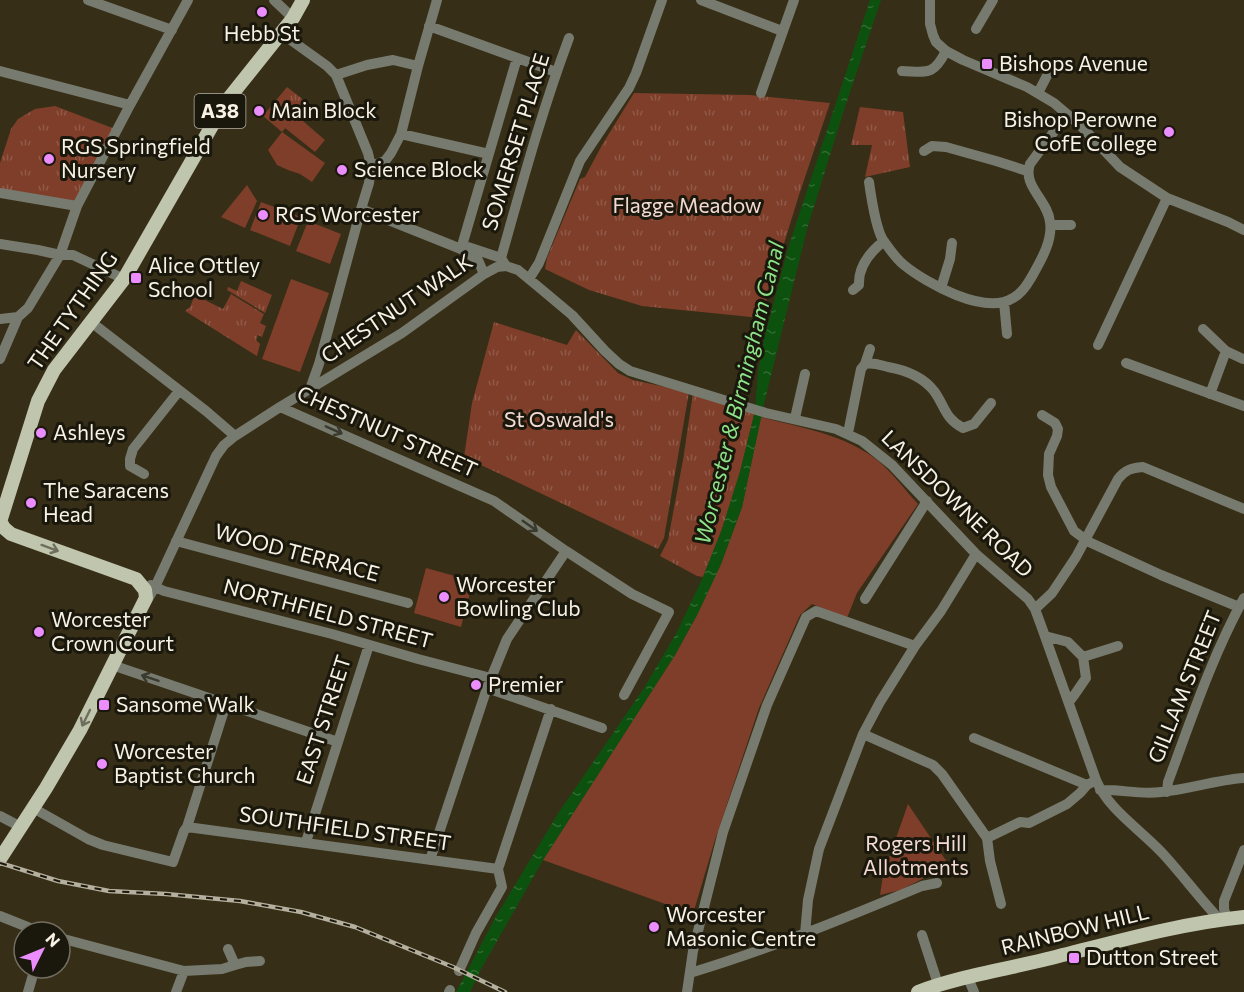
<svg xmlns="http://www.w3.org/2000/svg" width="1244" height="992" font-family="Commissioner,sans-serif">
  <defs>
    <pattern id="park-tufts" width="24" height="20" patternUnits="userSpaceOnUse" patternTransform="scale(1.5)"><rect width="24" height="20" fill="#7e3e29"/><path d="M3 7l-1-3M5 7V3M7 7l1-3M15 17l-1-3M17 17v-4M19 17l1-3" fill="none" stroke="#915a48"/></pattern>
    <pattern id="water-ripples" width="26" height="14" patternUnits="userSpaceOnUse" patternTransform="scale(1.5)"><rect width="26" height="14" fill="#0c520e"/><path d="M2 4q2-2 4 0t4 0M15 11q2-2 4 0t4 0" fill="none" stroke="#306b31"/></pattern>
  </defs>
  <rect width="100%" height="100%" fill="#362e16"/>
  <!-- green -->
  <path fill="#7e3e29" d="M 296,115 L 325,140 L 315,152 L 285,128 Z
    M 282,132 L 325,163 L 312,182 L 300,174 L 288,170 L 277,165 L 268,150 Z
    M 247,185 L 257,201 L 245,228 L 221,217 Z
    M 261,202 L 301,217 L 290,246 L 250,230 Z
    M 308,221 L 341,234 L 330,264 L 296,251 Z
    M 291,279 L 329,293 L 300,372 L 262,359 Z
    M 761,417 C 801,428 844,434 877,460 C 892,472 905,490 918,504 L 857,593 L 847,618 L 812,604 L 800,615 L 759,708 L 715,840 L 693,914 L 543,860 L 675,655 L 697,615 L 721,564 L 742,507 Z
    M 426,568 L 473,581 L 461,627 L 414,613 Z
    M 908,804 L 949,865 L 901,890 L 880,895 L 883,875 Z"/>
  <!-- park -->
  <path fill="url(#park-tufts)" d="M 287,87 L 305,101 L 297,111 L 299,112 L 282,132 L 263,116 Z
    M 634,93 L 750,95 L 830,103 L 799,195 L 761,318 L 642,306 L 589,290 L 545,269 L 547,258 L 580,179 L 585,177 L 602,145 Z
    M 55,106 L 115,129 L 75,204 L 0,190 L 0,163 L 11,129 L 18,119 L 35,109 Z
    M 860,107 L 903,112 L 910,167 L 865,177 L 872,145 L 851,145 Z
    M 241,281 L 272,295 L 265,313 L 227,290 L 228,287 L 237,291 Z
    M 231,294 L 264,314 L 260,323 L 266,326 L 262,337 L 258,335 L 256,340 L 260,344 L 257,356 L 185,311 L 190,307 L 195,295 L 223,309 Z
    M 494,322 L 567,345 L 576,330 L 618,373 L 633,380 L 689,392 L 664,538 L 658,549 L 464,457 L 472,403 Z
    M 693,393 L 755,411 L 740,472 L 722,529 L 703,577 L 697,576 L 660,556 L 668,540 L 683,460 Z"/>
  <!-- water -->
  <path fill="url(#water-ripples)" d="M 870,0 L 881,0 L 844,110 L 807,229 L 764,404 L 742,507 L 721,564 L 697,615 L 675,655 L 543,860 L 480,971 L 470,992 L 456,992 L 495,918 L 559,812 L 644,688 L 677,632 L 703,577 L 722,529 L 740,472 L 755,411 L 758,372 L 764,339 L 789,245 Z"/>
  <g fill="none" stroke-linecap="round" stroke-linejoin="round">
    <!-- minor -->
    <path stroke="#777a6e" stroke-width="10" d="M 88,0 L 172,30
      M 274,0 L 293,18
      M 701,0 L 782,31
      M 930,0 L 930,24 L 933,35 L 936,42 L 946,51 L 963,60 L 1027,87 L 1054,103 L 1081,126 L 1120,167 L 1167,198 L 1228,222 L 1244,230
      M 429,26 L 556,72
      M 976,29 L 993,0
      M 281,33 L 327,66 L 336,75 L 368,153 L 371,166 L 369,183 L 361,209 L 319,364 L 310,389
      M 0,71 L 130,105 L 77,206 L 0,193
      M 902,71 C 928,72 933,76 946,51
      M 336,75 L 367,65 L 393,60 L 418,66
      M 761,93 L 794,0
      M 1038,93 L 1053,64
      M 130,105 L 188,0
      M 401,134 L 489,154
      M 924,151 L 932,146 L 946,147 L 996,161 L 1027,171
      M 371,166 L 385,161 L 391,153 L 401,134 L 418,66 L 437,0
      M 869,182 C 871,196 876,229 883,240 C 889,248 896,259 904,265 C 926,283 985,316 1013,298 C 1021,294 1027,285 1031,278 C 1040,262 1053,241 1050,222 C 1048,200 1022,186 1030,164 L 1067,114
      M 361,209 L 461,249 L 478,260 L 484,274
      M 1051,225 L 1071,225
      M 0,244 L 38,250 L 60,255 L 73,255 L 124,279
      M 461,249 L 468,247 L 501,258 L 506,266 L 518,270 L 541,289 L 572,315 L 605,351 L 619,364 L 630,371 L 766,413 L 836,429 L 862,441 L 892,465 L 976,554 L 1028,599 L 1035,609 L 1042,628 L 1096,780 C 1109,811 1143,831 1165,856 C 1184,877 1201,900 1220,920
      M 461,249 L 517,58
      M 501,258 C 522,184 542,110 569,38
      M 529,279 L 539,263 L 580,161 L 629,88 L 636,73 L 662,0
      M 941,288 L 950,259 L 952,243
      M 853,290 L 859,285 C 858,266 870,252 884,241
      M 1004,302 L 1007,334
      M 0,319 L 18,317
      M 91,322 L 206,411 L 235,436
      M 1203,329 L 1226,351 L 1243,359
      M 1098,345 L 1167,198
      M 0,359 L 18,317 L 28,308 L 60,255 L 77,206
      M 1126,363 L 1244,406
      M 865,364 C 873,362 880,365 888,367 C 905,370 923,377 934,391 C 945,406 945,419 963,428 L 974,424 L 991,403
      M 1210,394 L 1226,351
      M 280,407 L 494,501 L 566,551 L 632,594 L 669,612 L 624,695
      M 1042,415 L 1055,423 L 1058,429 L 1057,436 L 1049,454 L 1048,475 L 1051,487 L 1074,531 L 1089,542 L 1161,575 L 1239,607
      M 795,418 L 805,374
      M 848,433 L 861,369 L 865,364 L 870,349
      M 144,474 L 130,466 L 130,459 L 133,449 L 179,391
      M 176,541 L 408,603
      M 151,585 L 164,591 L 332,634 L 418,659 L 491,678
      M 865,599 L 927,501
      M 145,604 L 155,587 L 216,456 L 224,445 L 235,436 L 280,407 L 402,333 L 484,274 L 497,267 L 506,266
      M 1035,609 L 1052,593 L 1076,557 L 1118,479 C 1125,470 1131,468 1143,467 L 1244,509
      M 1045,636 L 1068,642 L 1083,657 L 1086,678 L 1075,694 L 1069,702
      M 1083,657 L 1118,646
      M 112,665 L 338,742
      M 487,688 L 602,728
      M 863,734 L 933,765 L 942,774 L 987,838 L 990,861 L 1001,904
      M 974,738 L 1087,785
      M 1100,790 C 1121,789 1140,795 1161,792 C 1189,789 1216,780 1244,778
      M 1167,792 L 1168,782 C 1191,720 1212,656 1244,598
      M 33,808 L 88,839 L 103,845 L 173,862 L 184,831 L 187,827 L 226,704
      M 0,816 L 21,827
      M 187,827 L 498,869
      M 987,838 L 1020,822 L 1029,823 L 1067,804 L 1080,793 L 1087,785 L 1096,780
      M 306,842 L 369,645
      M 430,860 L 487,688 L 507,639 L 566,551
      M 498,869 L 551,709
      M 0,916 L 40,932
      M 1227,919 L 1224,909 L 1224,901 L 1244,850
      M 805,934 L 808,900 L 819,849 L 863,734 L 880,702 L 915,646 L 941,611 L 976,554
      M 922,935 L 938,984
      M 60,938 L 184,971 L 222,969 L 235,965 L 228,949
      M 235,965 L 246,962 L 260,961
      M 459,971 L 476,933 L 502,887 L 498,869
      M 690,973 C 770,949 845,918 922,886 L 937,883
      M 968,978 L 974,992
      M 28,992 L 35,968
      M 176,992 L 184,971
      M 449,992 L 450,990
      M 687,992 L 693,951 L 723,832 L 767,705 L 806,617 L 816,611 L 915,646"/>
    <!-- major -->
    <path stroke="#c0c5ad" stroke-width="14" d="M 0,522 L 38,401 L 54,370 L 124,279 L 225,103 L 293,18 L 303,0
      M 0,859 L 46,788 L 80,730 L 146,598 L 145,590 L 136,579 L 11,534 L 4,528 L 0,521
      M 918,992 C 957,977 1002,970 1043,960 C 1109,944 1175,924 1244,917"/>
    <defs>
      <path id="rail" d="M 0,863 L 58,881 L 109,891 L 166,894 L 240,901 L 301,912 L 355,927 L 453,967 L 505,992"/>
    </defs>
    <!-- rail casing -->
    <use href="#rail" stroke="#b5af9d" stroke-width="4.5"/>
    <!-- rail -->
    <use href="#rail" stroke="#1a170c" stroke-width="2" stroke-dasharray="7" stroke-linecap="butt"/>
  </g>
  <!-- one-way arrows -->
  <defs><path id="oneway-shaft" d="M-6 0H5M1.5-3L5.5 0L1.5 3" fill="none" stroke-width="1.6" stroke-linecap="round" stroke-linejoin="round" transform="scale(1.5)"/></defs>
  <g stroke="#3b3a2e">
    <use href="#oneway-shaft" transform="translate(334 430) rotate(24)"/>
    <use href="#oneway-shaft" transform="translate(530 526) rotate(35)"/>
    <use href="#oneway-shaft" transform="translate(150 678) rotate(-161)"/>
  </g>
  <g stroke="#6d6e5c">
    <use href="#oneway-shaft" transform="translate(50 548) rotate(20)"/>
    <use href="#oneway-shaft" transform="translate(86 718) rotate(116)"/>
  </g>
  <!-- markers -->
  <g fill="#eb8dfc" stroke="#1a170c" stroke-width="2">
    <circle cx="262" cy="12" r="6"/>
    <rect x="981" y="58" width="12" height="12" rx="3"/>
    <circle cx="259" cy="111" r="6"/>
    <circle cx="1169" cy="132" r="6"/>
    <circle cx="49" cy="159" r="6"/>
    <circle cx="342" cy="170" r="6"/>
    <circle cx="263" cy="215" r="6"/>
    <rect x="130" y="272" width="12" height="12" rx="3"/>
    <circle cx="41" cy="433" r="6"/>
    <circle cx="31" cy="503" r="6"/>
    <circle cx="444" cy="597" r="6"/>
    <circle cx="39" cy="632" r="6"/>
    <circle cx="476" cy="685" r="6"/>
    <rect x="98" y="699" width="12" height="12" rx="3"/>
    <circle cx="102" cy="764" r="6"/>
    <circle cx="654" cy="927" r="6"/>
    <rect x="1068" y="952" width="12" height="12" rx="3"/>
  </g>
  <g text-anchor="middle" stroke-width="6" stroke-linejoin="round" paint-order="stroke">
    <!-- shield labels -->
    <rect fill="#1a170c" stroke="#b5b0a3" stroke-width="1.5" x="194.5" y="94" width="51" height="34" rx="4.5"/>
    <g font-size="20" font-weight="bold" fill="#f8f2e4">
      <text x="220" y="118">A38</text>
    </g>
    <!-- poi labels -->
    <g font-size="21" fill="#f8f2e4" stroke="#1a170c" text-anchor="start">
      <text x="262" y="41" text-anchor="middle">Hebb St</text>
      <text x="999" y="71">Bishops Avenue</text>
      <text x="271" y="118">Main Block</text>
      <text x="1157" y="127" text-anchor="end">Bishop Perowne<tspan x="1157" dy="24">CofE College</tspan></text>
      <text x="61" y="154">RGS Springfield<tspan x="61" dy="24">Nursery</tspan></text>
      <text x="354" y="177">Science Block</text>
      <text x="275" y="222">RGS Worcester</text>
      <text x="148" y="273">Alice Ottley<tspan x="148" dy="24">School</tspan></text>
      <text x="53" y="440">Ashleys</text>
      <text x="43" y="498">The Saracens<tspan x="43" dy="24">Head</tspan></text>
      <text x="456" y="592">Worcester<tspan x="456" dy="24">Bowling Club</tspan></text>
      <text x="51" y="627">Worcester<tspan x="51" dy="24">Crown Court</tspan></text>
      <text x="488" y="692">Premier</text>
      <text x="116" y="712">Sansome Walk</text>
      <text x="114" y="759">Worcester<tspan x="114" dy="24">Baptist Church</tspan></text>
      <text x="666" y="922">Worcester<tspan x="666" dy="24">Masonic Centre</tspan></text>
      <text x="1086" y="965">Dutton Street</text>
    </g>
    <!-- street labels -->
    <g font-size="21" fill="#f8f2e4" stroke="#1a170c">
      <text transform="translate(516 142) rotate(-73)" y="7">SOMERSET PLACE</text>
      <text transform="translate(397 309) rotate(-34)" y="7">CHESTNUT WALK</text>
      <text transform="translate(73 311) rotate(-55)" y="7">THE TYTHING</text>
      <text transform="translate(387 432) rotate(24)" y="7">CHESTNUT STREET</text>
      <text transform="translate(957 504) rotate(44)" y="7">LANSDOWNE ROAD</text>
      <text transform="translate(297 553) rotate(15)" y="7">WOOD TERRACE</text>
      <text transform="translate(328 614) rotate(15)" y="7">NORTHFIELD STREET</text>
      <text transform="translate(1185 687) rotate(-68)" y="7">GILLAM STREET</text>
      <text transform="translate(324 720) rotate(-72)" y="7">EAST STREET</text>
      <text transform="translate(345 829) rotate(8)" y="7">SOUTHFIELD STREET</text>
      <text transform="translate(1075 930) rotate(-14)" y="7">RAINBOW HILL</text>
    </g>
    <!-- park labels -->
    <g font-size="21" fill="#f3dad2" stroke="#1a170c">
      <text x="687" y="213">Flagge Meadow</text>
      <text x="559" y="427">St Oswald's</text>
      <text x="916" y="851">Rogers Hill<tspan x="916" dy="24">Allotments</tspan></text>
    </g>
    <!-- water labels -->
    <g font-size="22" font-style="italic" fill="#8ce388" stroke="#1a170c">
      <text transform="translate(739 393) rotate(-76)" y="8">Worcester &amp; Birmingham Canal</text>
    </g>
  </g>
  <!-- north arrow -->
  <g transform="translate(42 950) rotate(47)"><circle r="28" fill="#1a170c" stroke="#736f62" stroke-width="1.5"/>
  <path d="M0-4.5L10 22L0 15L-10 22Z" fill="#eb8dfc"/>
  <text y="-9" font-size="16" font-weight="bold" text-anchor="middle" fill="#f8f2e4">N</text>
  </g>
</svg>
